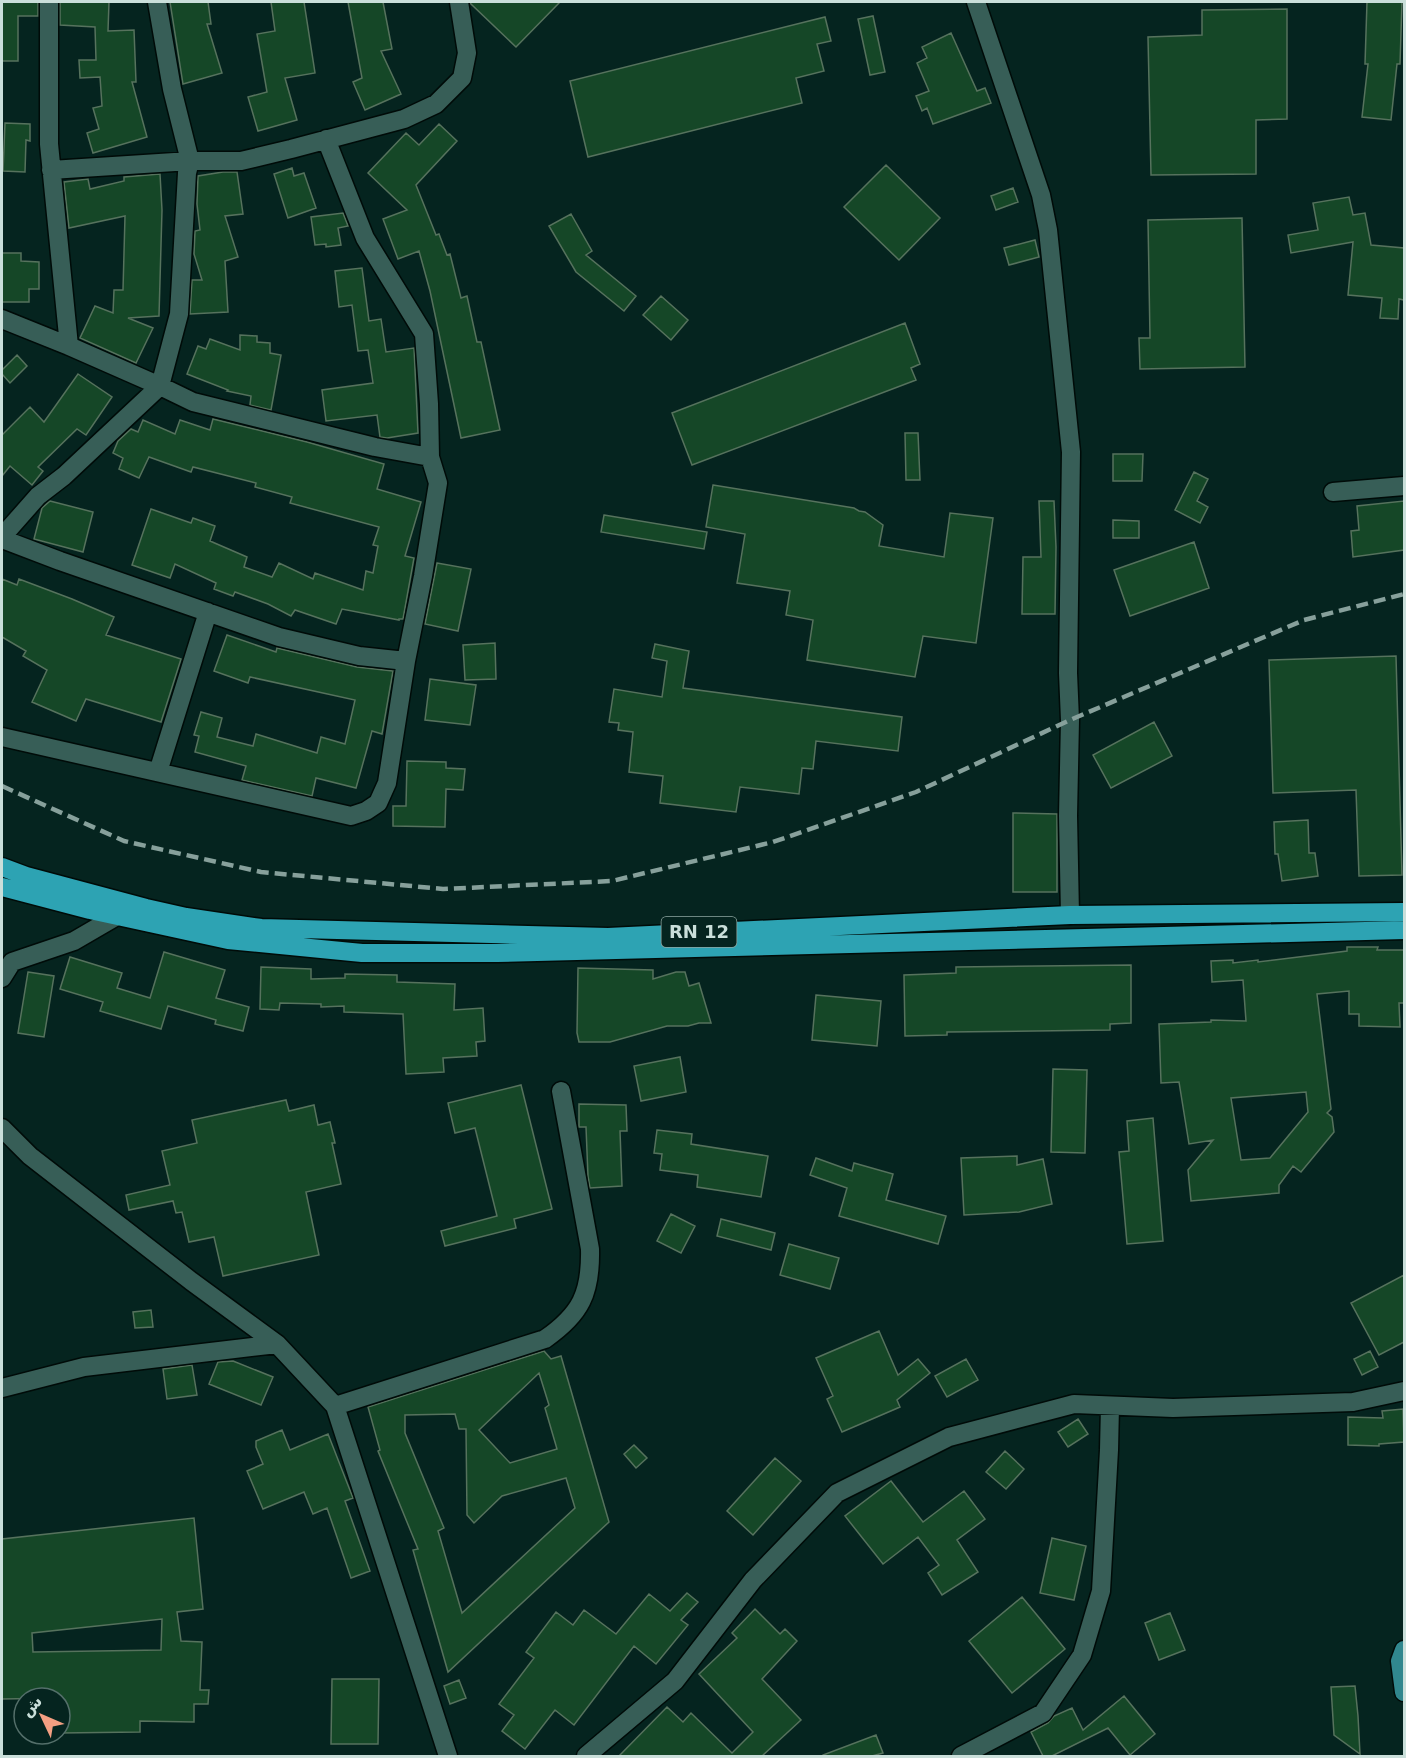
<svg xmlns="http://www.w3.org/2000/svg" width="1406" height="1758" font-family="'DejaVu Sans','Noto Naskh Arabic',sans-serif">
  <rect width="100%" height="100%" fill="#05241f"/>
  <!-- building -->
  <path fill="#154727" stroke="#56725d" stroke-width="1.5" fill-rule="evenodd" d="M 2,2 L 38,2 L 38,16 L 18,16 L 18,61 L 2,61 Z
    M 60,2 L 109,2 L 108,31 L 134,30 L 136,82 L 132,82 L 147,137 L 93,153 L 87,133 L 99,129 L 93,108 L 102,106 L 100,77 L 80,78 L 79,60 L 96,60 L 95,27 L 60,25 Z
    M 170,2 L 208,2 L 211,24 L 207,24 L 222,73 L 183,84 Z
    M 271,2 L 304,2 L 315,73 L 285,78 L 297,120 L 258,131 L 248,97 L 267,92 L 257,34 L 275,31 Z
    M 348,2 L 383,2 L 392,49 L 381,51 L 401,94 L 365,110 L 353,82 L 362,78 Z
    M 470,2 L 560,2 L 516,47 L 471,4 Z
    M 1367,2 L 1402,2 L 1400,64 L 1397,64 L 1391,120 L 1362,117 L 1368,64 L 1365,64 Z
    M 1287,9 L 1287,119 L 1256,120 L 1256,174 L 1151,175 L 1148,37 L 1202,35 L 1202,10 Z
    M 873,16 L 885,72 L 870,75 L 858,19 Z
    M 825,17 L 831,41 L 817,44 L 824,71 L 796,78 L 802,103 L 588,157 L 570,81 Z
    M 951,33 L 977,91 L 985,88 L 991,103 L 933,124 L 927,108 L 922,111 L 916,96 L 929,91 L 917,63 L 927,58 L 922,47 Z
    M 5,123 L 30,124 L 30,141 L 26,140 L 25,172 L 3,171 Z
    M 439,124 L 457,141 L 416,185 L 436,235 L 439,234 L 447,255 L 450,254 L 461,298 L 467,296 L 477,342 L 481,342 L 500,430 L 461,438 L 430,291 L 419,251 L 398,259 L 383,219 L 407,210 L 368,173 L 406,133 L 419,145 Z
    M 886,165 L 940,218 L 899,260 L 844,207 Z
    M 292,168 L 294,176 L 304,173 L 316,208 L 288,218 L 274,174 Z
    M 223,172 L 237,172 L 243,214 L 225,216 L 238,257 L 225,261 L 228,312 L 190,314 L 192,280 L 202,280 L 194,254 L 195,231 L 200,230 L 197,204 L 198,176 Z
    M 160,174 L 162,210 L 159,316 L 128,318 L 153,328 L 136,363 L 80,338 L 95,306 L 113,313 L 114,290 L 123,290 L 125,216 L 69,228 L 64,182 L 88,179 L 90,189 L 124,181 L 124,177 Z
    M 1013,188 L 1018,202 L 996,210 L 991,196 Z
    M 1349,197 L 1353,215 L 1365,213 L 1371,245 L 1404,248 L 1404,300 L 1399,299 L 1398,319 L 1380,318 L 1382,298 L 1348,295 L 1353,242 L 1291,253 L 1288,235 L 1318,230 L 1313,203 Z
    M 343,213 L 348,226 L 338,228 L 341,245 L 326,247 L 326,244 L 315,245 L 311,217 Z
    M 571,214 L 592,251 L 586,255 L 636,296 L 624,311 L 576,272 L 549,226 Z
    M 1242,218 L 1245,367 L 1140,369 L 1139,338 L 1150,338 L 1148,220 Z
    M 1035,240 L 1039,257 L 1009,265 L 1004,248 Z
    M 2,253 L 21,253 L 21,261 L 39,262 L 39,289 L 29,289 L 29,302 L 2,302 Z
    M 362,268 L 369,321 L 381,319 L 386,352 L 414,348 L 418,433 L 387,438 L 380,437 L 377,415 L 326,421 L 322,390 L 373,383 L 368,350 L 358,351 L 352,305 L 339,307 L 335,271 Z
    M 661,296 L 688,320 L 671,340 L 643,315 Z
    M 905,323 L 920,364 L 911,368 L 916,380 L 692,465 L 672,413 Z
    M 240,335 L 257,336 L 257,342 L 270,343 L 270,353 L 281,355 L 271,410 L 250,405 L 251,396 L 227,391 L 228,390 L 187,374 L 198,346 L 206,349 L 210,339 L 240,350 Z
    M 17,355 L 27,366 L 10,383 L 2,374 L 2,370 Z
    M 78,374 L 112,397 L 86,435 L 77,429 L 38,467 L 43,471 L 32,485 L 10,466 L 2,476 L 2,435 L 30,407 L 44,422 Z
    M 213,419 L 307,442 L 384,464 L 377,489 L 421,502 L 405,556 L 414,558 L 403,619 L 399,619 L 399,620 L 342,609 L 336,624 L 295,610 L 291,616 L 268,604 L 235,592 L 233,596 L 214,589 L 216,583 L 175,564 L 170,578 L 132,565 L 151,509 L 191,523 L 193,518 L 215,526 L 210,541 L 247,557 L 244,567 L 272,577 L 279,563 L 313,579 L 315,573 L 363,590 L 366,571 L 373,573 L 378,546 L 373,545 L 379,527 L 290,503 L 292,497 L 255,487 L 256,483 L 193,467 L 191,472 L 149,457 L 139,478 L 119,469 L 123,458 L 113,453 L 118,441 L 131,429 L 138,432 L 143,420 L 175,434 L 180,420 L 210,430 Z
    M 905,433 L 918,433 L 920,480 L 906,480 Z
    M 1113,454 L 1143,454 L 1142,481 L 1113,481 Z
    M 1194,472 L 1208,479 L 1197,501 L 1208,507 L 1200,523 L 1175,510 Z
    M 713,485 L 854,508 L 859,511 L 865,512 L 883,525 L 879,546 L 944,557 L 950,513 L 993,518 L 976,643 L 923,636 L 915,677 L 807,660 L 813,620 L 786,615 L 790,591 L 737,583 L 745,534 L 706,527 Z
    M 50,501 L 93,512 L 83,552 L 34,539 L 42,508 Z
    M 1039,501 L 1054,501 L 1056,547 L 1055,614 L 1022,614 L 1023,557 L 1041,557 Z
    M 1404,501 L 1404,550 L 1353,557 L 1351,531 L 1359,530 L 1357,506 Z
    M 604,515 L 707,532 L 704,549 L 601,532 Z
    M 1113,520 L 1139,521 L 1139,538 L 1113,538 Z
    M 1194,542 L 1209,588 L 1130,616 L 1114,570 Z
    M 437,563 L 471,569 L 458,631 L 425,624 Z
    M 2,579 L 17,585 L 19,579 L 72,599 L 114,617 L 106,635 L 181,659 L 161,722 L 86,699 L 76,721 L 32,702 L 47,670 L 23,656 L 26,651 L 2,637 Z
    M 227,635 L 276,652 L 277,648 L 357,667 L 393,671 L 382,734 L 372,731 L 356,788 L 316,778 L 312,796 L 242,780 L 246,766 L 195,752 L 199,736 L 194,735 L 201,712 L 222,718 L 217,737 L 253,746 L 256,734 L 317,753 L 321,737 L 345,744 L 355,700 L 250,677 L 248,683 L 214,671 Z
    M 495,643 L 496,679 L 465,680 L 463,645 Z
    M 655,644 L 689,651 L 683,688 L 902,717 L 898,751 L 816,741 L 813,769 L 802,768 L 799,794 L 740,787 L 736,812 L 660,803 L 663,776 L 629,772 L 633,732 L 618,730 L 619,723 L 609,722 L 614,689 L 662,697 L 667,661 L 652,658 Z
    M 1396,656 L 1402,875 L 1359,876 L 1356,790 L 1273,793 L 1269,660 Z
    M 430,679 L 476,685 L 470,725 L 425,720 Z
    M 1154,722 L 1172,756 L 1111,788 L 1093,755 Z
    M 407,761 L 446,762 L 446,768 L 465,769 L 463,790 L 446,789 L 445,827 L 393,826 L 393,806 L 406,806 Z
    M 1013,813 L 1057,814 L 1057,892 L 1013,892 Z
    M 1308,820 L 1309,853 L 1315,853 L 1318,876 L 1282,881 L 1278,854 L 1275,854 L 1274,822 Z
    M 1347,947 L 1378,947 L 1377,950 L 1404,950 L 1404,1003 L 1399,1003 L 1400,1027 L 1359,1026 L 1359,1014 L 1349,1014 L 1349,991 L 1317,994 L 1331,1109 L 1327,1113 L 1332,1117 L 1334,1132 L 1301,1172 L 1293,1166 L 1279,1185 L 1279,1193 L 1191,1201 L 1188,1170 L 1213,1140 L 1189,1144 L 1179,1082 L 1161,1083 L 1159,1024 L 1211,1022 L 1211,1020 L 1246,1021 L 1243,980 L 1212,982 L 1211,961 L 1233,960 L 1233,963 L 1258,960 L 1258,962 L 1347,951 ZM 1306,1092 L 1308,1112 L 1270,1158 L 1241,1160 L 1231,1098 Z
    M 164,952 L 225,970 L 216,998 L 249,1007 L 243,1031 L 215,1024 L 216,1020 L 168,1006 L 161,1029 L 100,1011 L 103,1002 L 60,989 L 70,957 L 122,973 L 117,988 L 150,998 Z
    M 1131,965 L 1131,1023 L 1110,1024 L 1110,1030 L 947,1032 L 947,1035 L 905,1036 L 904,975 L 956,973 L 956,967 Z
    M 261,967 L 311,969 L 311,979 L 345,978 L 345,974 L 397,975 L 397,982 L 455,984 L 454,1010 L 483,1008 L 485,1041 L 476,1042 L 477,1056 L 443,1058 L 444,1072 L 406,1074 L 403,1014 L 344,1012 L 344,1006 L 321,1007 L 321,1004 L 280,1003 L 279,1010 L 260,1009 Z
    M 578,968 L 653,970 L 653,979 L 676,972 L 685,972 L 689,986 L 699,983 L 711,1023 L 699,1023 L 688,1026 L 667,1026 L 610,1042 L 579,1042 L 577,1033 Z
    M 28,972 L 54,976 L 44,1037 L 18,1033 Z
    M 816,995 L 881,1001 L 877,1046 L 812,1040 Z
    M 680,1057 L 686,1092 L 641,1101 L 634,1066 Z
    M 1053,1069 L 1087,1070 L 1085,1153 L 1051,1152 Z
    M 521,1085 L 552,1209 L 514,1219 L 516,1228 L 445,1246 L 441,1231 L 497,1216 L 475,1128 L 455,1133 L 448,1103 Z
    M 286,1100 L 289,1111 L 314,1105 L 318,1125 L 330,1122 L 335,1143 L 332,1143 L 341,1184 L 306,1192 L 319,1255 L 223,1276 L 214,1237 L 189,1242 L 182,1212 L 176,1213 L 173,1201 L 129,1210 L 126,1195 L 170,1185 L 162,1151 L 197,1143 L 192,1120 Z
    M 579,1104 L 626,1105 L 627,1131 L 620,1131 L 622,1186 L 590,1188 L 588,1176 L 586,1127 L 579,1127 Z
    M 1153,1118 L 1163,1241 L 1127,1244 L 1119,1152 L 1129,1151 L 1127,1121 Z
    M 657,1130 L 692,1134 L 691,1144 L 768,1156 L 761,1197 L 697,1187 L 698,1175 L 660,1170 L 662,1154 L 654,1153 Z
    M 1017,1156 L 1017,1165 L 1043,1159 L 1052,1204 L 1019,1212 L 964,1215 L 961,1158 Z
    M 816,1158 L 852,1171 L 854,1163 L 893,1174 L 886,1200 L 946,1216 L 938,1244 L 839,1216 L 847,1188 L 810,1175 Z
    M 671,1214 L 695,1226 L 681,1253 L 657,1241 Z
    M 721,1219 L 775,1233 L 771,1250 L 717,1236 Z
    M 789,1244 L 839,1258 L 830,1289 L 780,1275 Z
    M 1404,1275 L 1404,1342 L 1379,1355 L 1351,1303 Z
    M 151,1310 L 153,1327 L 135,1328 L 133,1312 Z
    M 879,1331 L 898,1375 L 918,1359 L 930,1373 L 897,1400 L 900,1407 L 842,1432 L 827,1399 L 833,1396 L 816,1358 Z
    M 544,1351 L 551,1359 L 561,1356 L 609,1522 L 448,1672 L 413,1550 L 418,1549 L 378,1451 L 380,1450 L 368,1407 ZM 539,1373 L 549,1405 L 545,1408 L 557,1449 L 510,1463 L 479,1430 ZM 455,1414 L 459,1429 L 466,1429 L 467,1515 L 474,1523 L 502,1496 L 566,1478 L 575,1508 L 462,1613 L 438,1531 L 444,1528 L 405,1433 L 405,1415 Z
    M 1370,1351 L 1378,1367 L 1362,1375 L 1354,1359 Z
    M 966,1359 L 978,1380 L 947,1397 L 935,1376 Z
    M 233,1361 L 273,1377 L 261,1405 L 209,1384 L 218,1362 Z
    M 192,1365 L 197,1395 L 167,1399 L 163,1369 Z
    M 1403,1409 L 1404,1442 L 1379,1444 L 1379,1446 L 1348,1445 L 1348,1417 L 1383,1418 L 1382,1411 Z
    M 1078,1419 L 1088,1434 L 1068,1447 L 1058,1432 Z
    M 282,1430 L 290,1450 L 328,1434 L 353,1498 L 345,1501 L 370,1571 L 351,1578 L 327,1508 L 313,1514 L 304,1492 L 263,1509 L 247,1471 L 263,1464 L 256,1447 L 256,1441 Z
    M 634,1445 L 647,1458 L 636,1468 L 624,1454 Z
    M 1005,1451 L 1024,1469 L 1006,1489 L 986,1472 Z
    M 775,1458 L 801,1481 L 753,1535 L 727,1511 Z
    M 891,1481 L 923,1522 L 964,1491 L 985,1519 L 957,1540 L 978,1572 L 942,1595 L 928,1573 L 939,1565 L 918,1537 L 883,1564 L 845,1516 Z
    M 194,1518 L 203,1609 L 177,1612 L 181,1641 L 202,1642 L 200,1690 L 209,1690 L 208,1704 L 194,1704 L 194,1722 L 140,1721 L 140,1732 L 60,1733 L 60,1698 L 2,1699 L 2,1539 ZM 162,1619 L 161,1650 L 33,1652 L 32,1633 Z
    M 1052,1538 L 1086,1546 L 1074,1600 L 1040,1593 Z
    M 687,1593 L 698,1602 L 681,1620 L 688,1625 L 656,1664 L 634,1646 L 574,1725 L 555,1710 L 525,1749 L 502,1731 L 514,1715 L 499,1704 L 534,1658 L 526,1652 L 556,1612 L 573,1625 L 584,1610 L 616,1634 L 649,1594 L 670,1611 Z
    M 1022,1597 L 1065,1649 L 1012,1693 L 969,1641 Z
    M 755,1609 L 780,1634 L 785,1629 L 797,1641 L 762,1679 L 801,1720 L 762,1756 L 619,1756 L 667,1707 L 683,1722 L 691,1713 L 732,1753 L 753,1732 L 699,1674 L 737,1638 L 732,1633 Z
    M 1170,1613 L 1185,1650 L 1159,1660 L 1145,1623 Z
    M 332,1679 L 379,1679 L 378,1744 L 331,1744 Z
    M 459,1680 L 466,1698 L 450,1704 L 444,1686 Z
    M 1355,1686 L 1358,1716 L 1360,1754 L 1334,1735 L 1331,1687 Z
    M 1124,1696 L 1155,1734 L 1130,1755 L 1108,1728 L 1052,1756 L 1043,1756 L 1031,1732 L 1048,1723 L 1054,1716 L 1072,1708 L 1083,1730 Z
    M 876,1735 L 883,1753 L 872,1756 L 823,1756 L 823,1755 Z"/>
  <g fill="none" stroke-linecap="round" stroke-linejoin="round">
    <defs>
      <path id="minor" d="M 49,2 L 49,144 L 69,346 L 160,386 L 193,402 L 375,447 L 430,457 L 429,404 L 424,334 L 365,238 L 326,139
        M 976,2 L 1041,195 L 1048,230 L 1071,452 L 1068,673 L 1070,720 L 1068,816 L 1070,915
        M 51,170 L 190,161 L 241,161 L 291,149 L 404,119 L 436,104 L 462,78 L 467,53 L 459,2
        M 2,319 L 69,346
        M 1333,492 L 1404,486
        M 2,533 L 8,530 L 38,496 L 64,476 L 160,386 L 179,314 L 187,173 L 190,161 L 172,89 L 157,2
        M 2,539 L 60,561 L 279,637 L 359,656 L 406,661 L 423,576 L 438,483 L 430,457
        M 2,737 L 351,816 L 366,811 L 378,803 L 387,783 L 406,661
        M 158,772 L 208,612
        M 2,978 L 12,962 L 74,941 L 117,916
        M 2,1128 L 30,1156 L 191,1281 L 277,1344 L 335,1406 L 448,1756
        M 2,1388 L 84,1367 L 277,1344
        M 335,1406 L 545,1339 C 581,1314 591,1293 590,1249 L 561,1091
        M 586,1756 L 675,1681 L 753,1580 L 837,1493 L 949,1437 L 1074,1404 L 1173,1408 L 1353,1402 L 1404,1391
        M 961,1756 L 1043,1713 L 1082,1655 L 1101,1591 L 1109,1450 L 1110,1406"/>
      <path id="major" d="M 1404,1650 L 1400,1661 L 1404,1692"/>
      <path id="highway" d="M 2,867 L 26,876 L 146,908 L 186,917 L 261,928 L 608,937 L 1070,915 L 1404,912
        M 2,887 L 90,910 L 228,940 L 362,953 L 497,953 L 1404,930"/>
    </defs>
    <!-- minor casing -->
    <use href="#minor" stroke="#000b08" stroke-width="21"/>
    <!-- major casing -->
    <use href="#major" stroke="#000b08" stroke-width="21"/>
    <!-- highway casing -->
    <use href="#highway" stroke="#000b08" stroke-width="21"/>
    <!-- minor -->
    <use href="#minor" stroke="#375e57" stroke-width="18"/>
    <!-- major -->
    <use href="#major" stroke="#31878e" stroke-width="18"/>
    <!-- highway -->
    <use href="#highway" stroke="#2da3b3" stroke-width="18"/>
    <!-- rail -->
    <path stroke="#87a09b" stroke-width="4.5" stroke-dasharray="12 6" stroke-linecap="butt" d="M 2,786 L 124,841 L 261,872 L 443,889 L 612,881 L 773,842 L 916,792 L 1070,720 L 1304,620 L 1404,594"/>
  </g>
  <g text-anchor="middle" stroke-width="5" stroke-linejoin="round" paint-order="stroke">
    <!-- shield labels -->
    <rect fill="#05241f" stroke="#8fa7a2" stroke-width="1.5" x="661.5" y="917" width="75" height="30" rx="4.5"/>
    <g font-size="18" font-weight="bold" fill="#cadfda">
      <text x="699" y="938">RN 12</text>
    </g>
  </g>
  <!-- border -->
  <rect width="1406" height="1758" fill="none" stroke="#cadfda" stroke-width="6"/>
  <!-- north arrow -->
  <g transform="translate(42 1716) rotate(314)"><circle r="28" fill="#05241f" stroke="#546f6a" stroke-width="1.5"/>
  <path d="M0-4.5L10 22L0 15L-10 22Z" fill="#f39f82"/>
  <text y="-9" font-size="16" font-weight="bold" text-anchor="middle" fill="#cadfda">ش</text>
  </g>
</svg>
